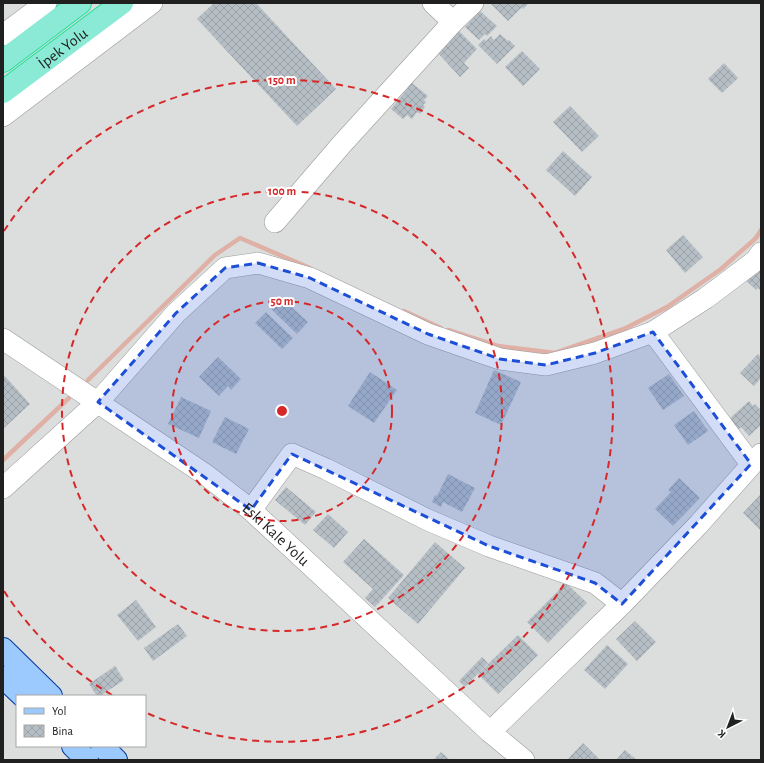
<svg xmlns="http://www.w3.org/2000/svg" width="764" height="763" font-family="'Alegreya Sans',sans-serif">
  <defs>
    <pattern id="building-cross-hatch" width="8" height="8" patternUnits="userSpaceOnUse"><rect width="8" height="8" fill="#b5bec5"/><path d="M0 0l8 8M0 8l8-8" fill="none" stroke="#9ba3a9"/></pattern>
  </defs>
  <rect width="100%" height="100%" fill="#e6eaf0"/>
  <!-- residential -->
  <path fill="#dcdede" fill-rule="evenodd" d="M 3,3 L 761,3 L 761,760 L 3,760 ZM 17,696 L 145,696 L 145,746 L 17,746 Z"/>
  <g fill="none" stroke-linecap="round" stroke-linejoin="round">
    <!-- stream -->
    <path stroke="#dfb0a5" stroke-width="4.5" d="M 404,311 L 441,328
      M 448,330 L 498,346 L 555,353 L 624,329 L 667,307 L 721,269 L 756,238 L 761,230
      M 88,380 L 215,255 L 240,238 L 310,268
      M 3,460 L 69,398"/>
  </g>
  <!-- building -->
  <path fill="url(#building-cross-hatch)" d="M 214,3 L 256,3 L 336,89 L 297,126 L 197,19 Z
    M 490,3 L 529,3 L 523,9 L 522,7 L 508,21 Z
    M 480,11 L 497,26 L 487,36 L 485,34 L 479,40 L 465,27 Z
    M 459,31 L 477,49 L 464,63 L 469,68 L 460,77 L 437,52 Z
    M 500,34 L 508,41 L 509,40 L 515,46 L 497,64 L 478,45 L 484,39 L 486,41 L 491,36 L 494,40 Z
    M 522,51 L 540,69 L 523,86 L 505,67 Z
    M 724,63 L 738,78 L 722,93 L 708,79 Z
    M 412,83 L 428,96 L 424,100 L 426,102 L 423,105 L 425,107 L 420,114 L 417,112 L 412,119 L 407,115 L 403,119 L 391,109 Z
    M 570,106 L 599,136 L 582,152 L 553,122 Z
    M 563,151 L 592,177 L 575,196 L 546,170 Z
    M 683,235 L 703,257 L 685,273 L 666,250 Z
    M 761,262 L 761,292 L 758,288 L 756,290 L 744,279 Z
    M 274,301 L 287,303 L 308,322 L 297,334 L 269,307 Z
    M 266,312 L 293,338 L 282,349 L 255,323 Z
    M 758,354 L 761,357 L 761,378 L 754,386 L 740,373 Z
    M 218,357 L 241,379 L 231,390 L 228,386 L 219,396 L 199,377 Z
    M 494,370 L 521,382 L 501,425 L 475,413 Z
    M 370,372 L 397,390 L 374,423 L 348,406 Z
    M 3,374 L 30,404 L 3,429 Z
    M 669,374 L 684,396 L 663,410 L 648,388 Z
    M 181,397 L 211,411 L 199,438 L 168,424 Z
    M 749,401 L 753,406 L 755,404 L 761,410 L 761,425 L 749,436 L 741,427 L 738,430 L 728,420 Z
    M 694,411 L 708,431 L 688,445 L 674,425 Z
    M 225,417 L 249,429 L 236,454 L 212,442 Z
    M 448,474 L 475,488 L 462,512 L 443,502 L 441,507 L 432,502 L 435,495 L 437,496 Z
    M 679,478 L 700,498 L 673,526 L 655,509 L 671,492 L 668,490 Z
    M 286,487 L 316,512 L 305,525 L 275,500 Z
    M 760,495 L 761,496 L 761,531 L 743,513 Z
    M 328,514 L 348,532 L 334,548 L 313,530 Z
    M 364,539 L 404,575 L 375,607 L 365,598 L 373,589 L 343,562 Z
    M 435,542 L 465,568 L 418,624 L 388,598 Z
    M 566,583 L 587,603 L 548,643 L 527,622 Z
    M 136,600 L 156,627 L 138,641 L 117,615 Z
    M 635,621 L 656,642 L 637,661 L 616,639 Z
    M 178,624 L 187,636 L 153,661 L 144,648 Z
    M 518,635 L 538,655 L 498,694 L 478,674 Z
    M 607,645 L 628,664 L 605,689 L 584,670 Z
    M 482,657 L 488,663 L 465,687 L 459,681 Z
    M 115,666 L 124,680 L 100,696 L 97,696 L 89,684 Z
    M 583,743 L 599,759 L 598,760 L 567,760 Z
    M 625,750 L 637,760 L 616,760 Z
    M 441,752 L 450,760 L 433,760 Z"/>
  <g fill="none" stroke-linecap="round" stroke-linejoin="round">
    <defs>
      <g id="minor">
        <path d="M 433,3 L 453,22"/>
        <path d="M 3,35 L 46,3"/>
        <path d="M 3,116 L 152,3"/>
        <path d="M 275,222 L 342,144 L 453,22 L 473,3"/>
        <path d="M 653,332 L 751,464"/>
        <path id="s1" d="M 3,339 L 206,475 L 251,510 L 490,732 L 524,760"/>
        <path d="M 3,488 L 98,402 L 176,313 L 225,268 L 258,263 L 310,278 L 428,334 L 500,359 L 546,365 L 595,353 L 653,332 L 706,298 L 755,261 L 761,253"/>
        <path d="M 251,510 L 292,454 L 326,469 L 428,520 L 489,546 L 595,583 L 622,604"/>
        <path d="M 490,732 L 622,604 L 699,524 L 761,454"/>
      </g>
      <path id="major" d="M 3,649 L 51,696
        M 3,677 L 23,696
        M 73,746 L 87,760
        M 102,746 L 116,760"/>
      <g id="highway">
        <path d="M 3,61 L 80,3"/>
        <path id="s2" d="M 3,92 L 122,3"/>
      </g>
    </defs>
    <!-- minor casing -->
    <use href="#minor" stroke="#9a9a9a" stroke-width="22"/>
    <!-- major casing -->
    <use href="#major" stroke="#00389b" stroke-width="24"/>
    <!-- highway casing -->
    <use href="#highway" stroke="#20e199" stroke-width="24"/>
    <!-- minor -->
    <use href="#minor" stroke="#fff" stroke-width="21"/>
    <!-- major -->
    <use href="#major" stroke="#9ccaff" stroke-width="22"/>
    <!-- highway -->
    <use href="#highway" stroke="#8bead5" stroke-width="22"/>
  </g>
  <!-- marked area -->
  <path fill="#1d4ed8" fill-opacity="0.2" stroke="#1d4ed8" stroke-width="3" stroke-dasharray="8 5" stroke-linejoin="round" d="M 258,263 L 310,278 L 428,334 L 500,359 L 546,365 L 595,353 L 653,332 L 751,464 L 622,604 L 595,583 L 489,546 L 292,454 L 251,510 L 98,402 L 176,313 L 225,268 Z"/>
  <!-- distance rings -->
  <g fill="none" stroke="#d62828" stroke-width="2" stroke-dasharray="7 5">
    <circle cx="282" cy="411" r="110"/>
    <circle cx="282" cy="411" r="220"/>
    <path d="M112 695A331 331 0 0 1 4 591M4 231A331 331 0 1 1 147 713"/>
  </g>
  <g text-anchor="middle" stroke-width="4" stroke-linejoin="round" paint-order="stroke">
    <!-- street labels -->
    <g font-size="16" fill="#202020" stroke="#fff">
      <text dy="6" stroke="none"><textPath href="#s2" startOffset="74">İpek Yolu</textPath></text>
      <text dy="6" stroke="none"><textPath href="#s1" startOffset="336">Eski Kale Yolu</textPath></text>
    </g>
  </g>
  <circle cx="282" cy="411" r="6" fill="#d62828" stroke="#fff" stroke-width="2"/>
  <g font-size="12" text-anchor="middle" font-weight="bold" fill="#d62828" stroke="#fff" stroke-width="4" stroke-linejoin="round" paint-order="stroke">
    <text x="282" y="84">150 m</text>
    <text x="282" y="195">100 m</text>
    <text x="282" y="305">50 m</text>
  </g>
  <!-- border -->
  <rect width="764" height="763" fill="none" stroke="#202020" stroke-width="8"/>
  <!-- legend -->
  <rect x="16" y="695" width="130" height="52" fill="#ffffff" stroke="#a6a6a6"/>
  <rect x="24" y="708" width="20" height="6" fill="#9ccaff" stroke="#a6a6a6"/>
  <text x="52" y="715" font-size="12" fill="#202020">Yol</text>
  <rect x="24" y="725" width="20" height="12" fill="url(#building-cross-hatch)" stroke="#a6a6a6"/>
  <text x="52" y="735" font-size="12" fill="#202020">Bina</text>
  <!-- north arrow -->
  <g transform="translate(728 727) rotate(222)" stroke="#ffffff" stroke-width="3" paint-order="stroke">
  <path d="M0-3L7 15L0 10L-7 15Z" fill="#202020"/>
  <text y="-6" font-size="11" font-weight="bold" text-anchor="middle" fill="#202020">K</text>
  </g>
</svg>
